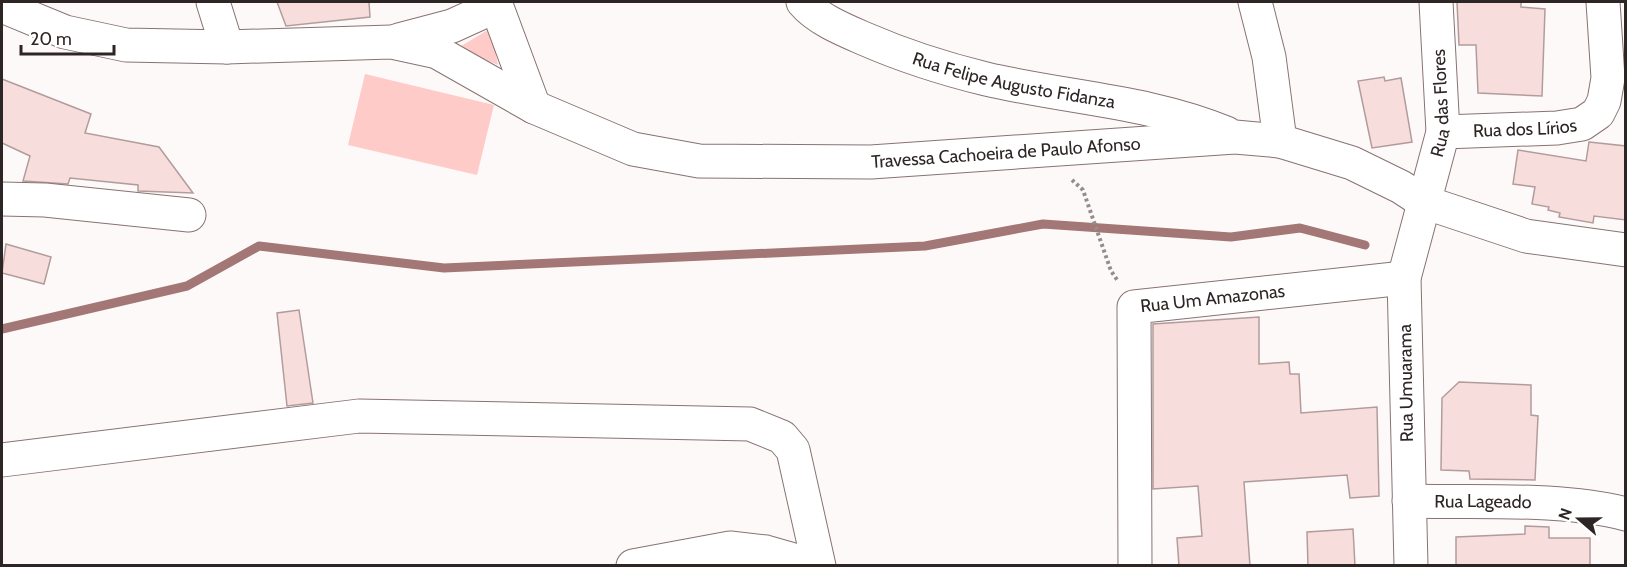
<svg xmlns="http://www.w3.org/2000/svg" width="1627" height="567" font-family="Cabin,sans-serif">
  <rect width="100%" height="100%" fill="#fef9f9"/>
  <!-- green -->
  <path fill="#fecbc8" d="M 491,28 L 498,65 L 458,48 Z
    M 365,74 L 494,105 L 477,175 L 348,145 Z"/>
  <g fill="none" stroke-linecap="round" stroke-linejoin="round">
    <!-- stream -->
    <path stroke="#a27776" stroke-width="9" d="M 2,329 L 187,286 L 259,246 L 444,268 L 925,246 L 1043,224 L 1231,237 L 1300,228 L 1365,245"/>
  </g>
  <!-- building -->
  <path fill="#f7dedd" stroke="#b29c9b" stroke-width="1.5" d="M 277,2 L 369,2 L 370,17 L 286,26 Z
    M 1457,2 L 1521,2 L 1521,7 L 1545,9 L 1542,96 L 1478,93 L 1476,45 L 1459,45 Z
    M 1384,77 L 1385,81 L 1401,78 L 1412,142 L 1372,148 L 1358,81 Z
    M 2,79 L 91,114 L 85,133 L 159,147 L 193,193 L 138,191 L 138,185 L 70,178 L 68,184 L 23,181 L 30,156 L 2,143 Z
    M 1589,142 L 1626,146 L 1626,220 L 1594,216 L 1593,223 L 1559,217 L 1560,213 L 1548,210 L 1549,207 L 1532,204 L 1535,187 L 1513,184 L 1518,150 L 1586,161 Z
    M 6,244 L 51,257 L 44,284 L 2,273 Z
    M 299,310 L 313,403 L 287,406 L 277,313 Z
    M 1259,317 L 1259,364 L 1289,362 L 1290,374 L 1299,374 L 1301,413 L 1377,407 L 1379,496 L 1350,498 L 1347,475 L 1244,482 L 1250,566 L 1179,566 L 1177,538 L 1202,536 L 1198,486 L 1153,489 L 1153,324 Z
    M 1459,382 L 1531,385 L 1531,415 L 1538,416 L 1535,480 L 1470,479 L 1469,471 L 1441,470 L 1442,398 Z
    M 1525,526 L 1549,527 L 1549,538 L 1590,538 L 1590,566 L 1456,566 L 1456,537 L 1525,534 Z
    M 1353,529 L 1355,566 L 1308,566 L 1307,532 Z"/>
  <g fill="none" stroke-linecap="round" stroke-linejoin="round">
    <defs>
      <g id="minor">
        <path d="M 213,2 L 227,47"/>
        <path d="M 495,2 L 534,107"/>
        <path id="s1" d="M 803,2 C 817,19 844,30 865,39 C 904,56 945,69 986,79 C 1067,98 1149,101 1226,133"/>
        <path d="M 1255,2 L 1269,57 L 1280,141"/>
        <path id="s2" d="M 2,6 L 65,32 L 126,45 L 227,47 L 391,42 L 437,52 L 534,107 L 633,149 L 699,161 L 871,162 L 1235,137 L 1280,141 L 1352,163 L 1401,187 L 1424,202 L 1526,236 L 1626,250"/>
        <path d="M 399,40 L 452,26 L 496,6"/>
        <path id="s3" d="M 1443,132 L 1557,128 L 1582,124 L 1598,113 L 1604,101 L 1608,78 L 1603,2"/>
        <path d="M 2,199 L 45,200 L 189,215"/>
        <path d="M 2,460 L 359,416 L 750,424 L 782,437 L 793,450 L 819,566"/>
        <path id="s4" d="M 1409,501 C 1476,503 1561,497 1626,514"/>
        <path d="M 633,566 L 730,548 L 766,552 L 815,566"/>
        <path id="s5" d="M 1135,566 L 1134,307 L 1404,278"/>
        <path id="s6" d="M 1411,566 L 1404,278 L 1443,132 L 1436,2"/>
      </g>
    </defs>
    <!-- minor casing -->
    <use href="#minor" stroke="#877372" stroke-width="35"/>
    <!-- path -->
    <path stroke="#938d8c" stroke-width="4" stroke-dasharray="3 3" stroke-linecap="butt" d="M 1072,180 L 1083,190 L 1111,271 L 1118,281"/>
    <!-- minor -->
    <use href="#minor" stroke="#fff" stroke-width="33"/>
  </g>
  <g text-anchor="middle" stroke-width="4.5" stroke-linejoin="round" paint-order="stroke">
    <!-- street labels -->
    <g font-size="18" fill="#2e2625" stroke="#fff">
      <text dy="6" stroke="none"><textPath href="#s1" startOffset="228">Rua Felipe Augusto Fidanza</textPath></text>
      <text dy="6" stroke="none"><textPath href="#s6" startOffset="468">Rua das Flores</textPath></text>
      <text dy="6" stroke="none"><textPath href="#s3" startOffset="82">Rua dos Lírios</textPath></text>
      <text dy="6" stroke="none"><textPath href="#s2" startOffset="1036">Travessa Cachoeira de Paulo Afonso</textPath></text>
      <text dy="6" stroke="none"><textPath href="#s5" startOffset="338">Rua Um Amazonas</textPath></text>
      <text transform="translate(1406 383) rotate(-91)" y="6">Rua Umuarama</text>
      <text dy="6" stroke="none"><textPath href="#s4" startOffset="74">Rua Lageado</textPath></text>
    </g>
  </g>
  <!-- border -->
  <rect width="1627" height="567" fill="none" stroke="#2e2625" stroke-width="6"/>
  <!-- north arrow -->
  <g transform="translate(1579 519) rotate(290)" stroke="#ffffff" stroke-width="4.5" paint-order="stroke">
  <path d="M0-4.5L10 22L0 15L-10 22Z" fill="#2e2625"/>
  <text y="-9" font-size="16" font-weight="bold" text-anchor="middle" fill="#2e2625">N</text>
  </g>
  <!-- scale -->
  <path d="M21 45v9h93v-9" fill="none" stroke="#2e2625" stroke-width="3"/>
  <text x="30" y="45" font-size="18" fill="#2e2625" stroke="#ffffff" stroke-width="4.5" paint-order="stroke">20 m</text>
</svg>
